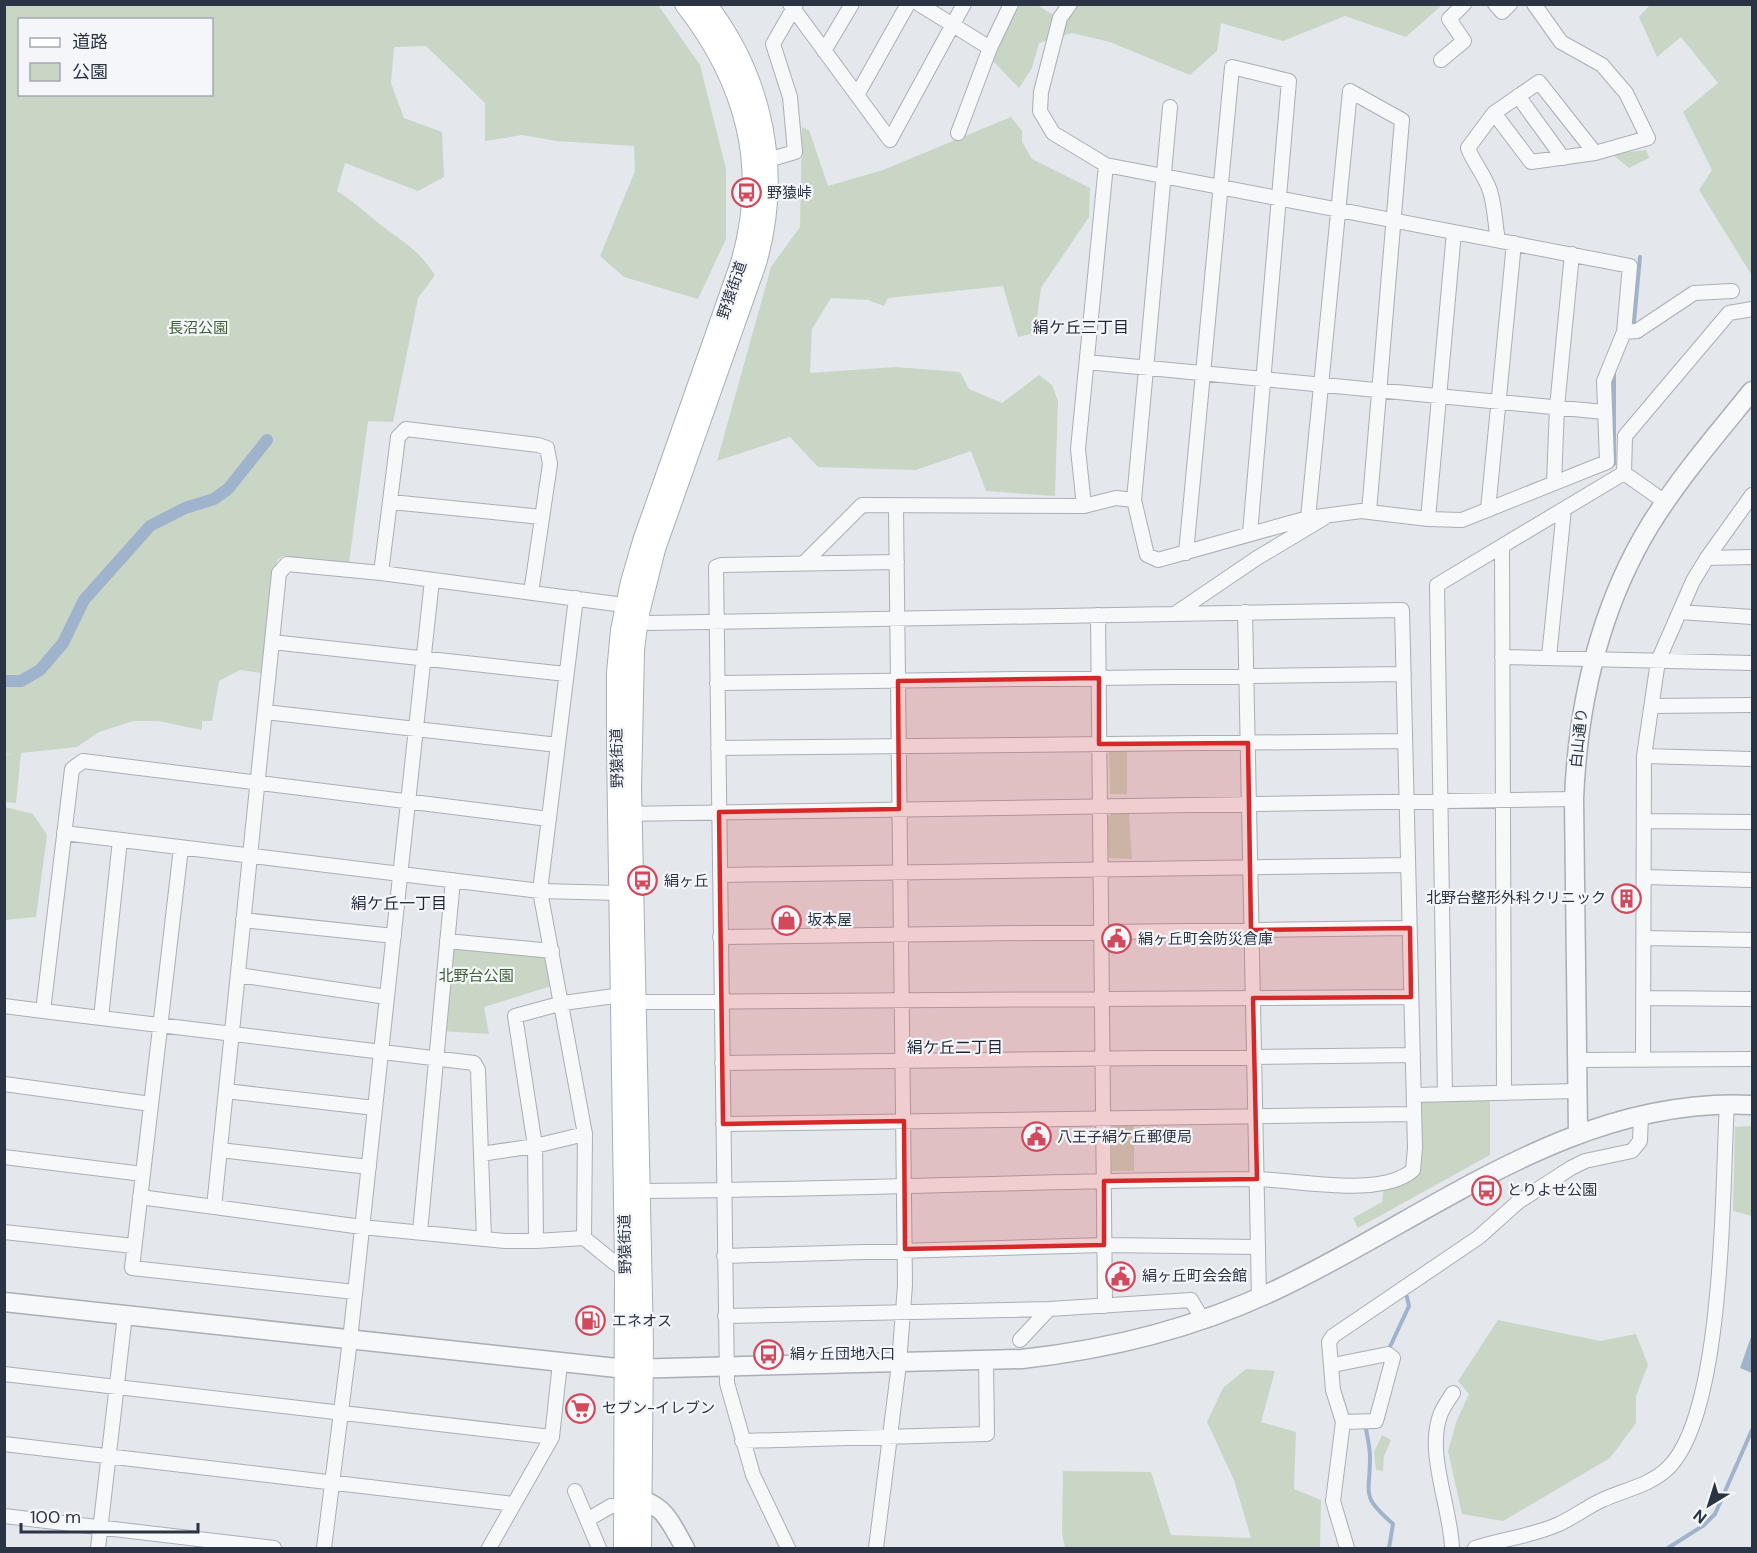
<svg xmlns="http://www.w3.org/2000/svg" width="1757" height="1553" font-family="'DM Sans','Noto Sans JP',sans-serif">
  <rect width="100%" height="100%" fill="#e4e7ec"/>
  <!-- green -->
  <path fill="#c9d6c5" fill-rule="evenodd" d="M 1077,4 L 1442,5 L 1406,37 L 1345,16 L 1283,41 L 1221,23 L 1217,51 L 1190,75 L 1110,42 L 1072,33 L 1039,43 L 1032,68 L 1019,88 L 993,61 L 1018,5 L 1037,5 L 1055,16 Z
    M 5,5 L 658,5 L 700,65 L 726,169 L 726,239 L 698,299 L 624,277 L 600,256 L 635,171 L 634,146 L 556,141 L 522,135 L 485,141 L 485,103 L 426,46 L 394,47 L 391,83 L 404,118 L 442,132 L 444,177 L 418,191 L 345,163 L 337,191 C 355,202 364,212 381,225 C 405,244 417,248 435,275 L 418,298 L 393,422 L 368,421 L 349,563 L 283,556 L 277,560 L 262,673 L 240,670 L 219,681 L 212,721 L 202,721 L 202,730 L 158,721 L 133,721 L 99,732 L 77,747 L 21,753 L 16,803 L 5,802 L 5,755 L 13,754 L 4,754 ZM 20,20 L 212,20 L 212,94 L 20,94 Z
    M 1650,5 L 1752,5 L 1751,274 L 1699,190 L 1712,170 L 1683,112 L 1718,83 L 1681,37 L 1657,57 L 1639,17 Z
    M 1011,117 L 1022,131 L 1022,142 L 1032,159 L 1090,188 L 1089,217 L 1041,288 L 1035,333 L 1018,337 L 1003,286 L 888,298 L 884,306 L 868,300 L 831,298 L 812,329 L 810,373 L 895,367 L 960,372 L 969,389 L 1002,403 L 1039,375 L 1052,385 L 1058,401 L 1055,496 L 986,491 L 971,451 L 916,470 L 818,467 L 790,437 L 717,461 L 771,267 L 800,227 L 802,127 L 809,130 L 828,186 L 883,170 Z
    M 1646,150 L 1649,158 L 1629,168 L 1612,154 Z
    M 1109,749 L 1127,749 L 1127,794 L 1110,794 Z
    M 5,807 L 33,814 L 47,835 L 36,917 L 5,920 Z
    M 1113,813 L 1129,814 L 1132,859 L 1109,858 L 1106,819 Z
    M 447,941 L 552,951 L 558,984 L 484,1007 L 489,1034 L 440,1031 Z
    M 1490,1093 L 1490,1155 L 1358,1228 L 1353,1218 L 1382,1202 L 1384,1186 L 1405,1180 L 1416,1097 Z
    M 1112,1123 L 1134,1123 L 1134,1171 L 1112,1171 Z
    M 1752,1126 L 1752,1216 L 1733,1211 L 1735,1127 Z
    M 1498,1320 L 1600,1341 L 1636,1334 L 1648,1365 L 1636,1396 L 1636,1423 L 1610,1458 L 1503,1521 L 1462,1514 L 1448,1451 L 1457,1420 L 1469,1394 L 1458,1381 Z
    M 1246,1369 L 1275,1371 L 1261,1422 L 1296,1432 L 1294,1489 L 1321,1500 L 1320,1548 L 1065,1548 L 1062,1533 L 1063,1471 L 1151,1472 L 1171,1535 L 1251,1538 L 1234,1480 L 1207,1422 L 1223,1388 Z
    M 1382,1435 L 1391,1440 L 1384,1456 L 1383,1471 L 1376,1470 L 1374,1452 Z"/>
  <!-- water -->
  <path fill="#9fb4cc" d="M 1752,1334 L 1752,1373 L 1740,1368 Z"/>
  <g fill="none" stroke-linecap="round" stroke-linejoin="round">
    <!-- stream -->
    <path stroke="#9fb4cc" stroke-width="4" d="M 1634,322 L 1640,257
      M 1614,464 L 1614,372
      M 1388,1351 L 1409,1306 L 1407,1297
      M 1365,1424 C 1367,1435 1370,1447 1370,1457 C 1370,1496 1360,1495 1393,1524 L 1389,1548
      M 1668,1548 L 1704,1525 L 1715,1514 L 1752,1430"/>
    <!-- canal -->
    <path stroke="#9fb4cc" stroke-width="12" d="M 4,681 L 21,681 L 40,670 L 63,643 L 84,600 L 150,526 L 185,508 L 214,499 L 228,489 L 267,440"/>
    <defs>
      <path id="minor" d="M 790,4 L 890,140 L 964,4
        M 919,4 L 990,48
        M 1070,4 L 1060,18 L 1041,92 L 1040,111 L 1053,133 L 1106,165 L 1630,266 L 1624,332 L 1604,381 L 1607,462 L 1462,520 L 1428,519 L 1361,511 L 1308,518 L 1158,560 L 1147,555 L 1134,500 L 1170,107
        M 1495,4 L 1502,12 L 1510,4
        M 824,51 L 852,4
        M 1441,60 L 1464,41 L 1449,19 L 1464,4
        M 857,95 L 908,4
        M 1518,96 L 1563,158
        M 1494,113 L 1531,162 L 1595,153 L 1648,138 L 1626,93 L 1602,65 L 1561,42 L 1534,4
        M 958,133 L 990,48 L 1011,4
        M 768,160 L 795,152 L 790,97 L 773,44 L 796,4
        M 1498,240 C 1495,225 1495,206 1490,191 C 1485,175 1474,164 1468,148 L 1494,113 L 1539,82 L 1595,153
        M 1624,332 L 1637,331 L 1694,293 L 1732,291
        M 1087,362 L 1604,412
        M 1624,473 L 1665,502
        M 1554,483 L 1557,407 L 1572,254
        M 391,502 L 542,517
        M 1084,506 L 1116,498 L 1134,500
        M 1488,510 L 1514,243
        M 1308,518 L 1350,91 L 1402,120 L 1369,512
        M 1428,519 L 1454,232
        M 1502,546 L 1504,1093
        M 1186,553 L 1232,67 L 1289,81 L 1250,533
        M 1707,558 L 1752,557
        M 803,564 L 862,505 L 1084,506 L 1078,449 L 1106,165
        M 716,567 L 727,1383 L 753,1475 L 788,1548
        M 716,567 L 721,565 L 897,562
        M 381,573 L 398,437 L 406,429 L 538,445 L 547,448 L 550,464 L 531,593
        M 576,598 L 540,891 L 585,1134 L 584,1238 L 616,1264 L 625,1265
        M 1245,612 L 1259,1298
        M 1680,612 L 1752,617
        M 1176,613 L 1257,558 L 1324,518
        M 1098,615 L 1105,1306
        M 272,642 L 566,674
        M 1502,657 L 1752,663
        M 1549,657 L 1564,509
        M 717,683 L 1404,674
        M 1652,706 L 1752,705
        M 265,712 L 558,745
        M 718,748 L 1405,741
        M 1644,756 L 1752,759
        M 622,814 L 1574,799
        M 1644,821 L 1752,822
        M 64,833 L 540,891 L 619,893
        M 181,848 L 132,1268 L 355,1292
        M 720,875 L 1408,865
        M 1644,877 L 1752,880
        M 243,920 L 394,936
        M 720,937 L 1410,928
        M 1644,938 L 1752,940
        M 447,941 L 552,951
        M 238,975 L 387,997
        M 1644,998 L 1752,999
        M 636,1002 L 1411,997
        M 4,1006 L 43,1011 L 72,769 L 83,761 L 549,819
        M 43,1011 L 474,1063 L 478,1070 L 484,1239
        M 101,1018 L 120,840
        M 1577,1060 L 1752,1059
        M 1643,1060 L 1644,756 L 1658,661 L 1693,581 L 1707,558 L 1752,495
        M 722,1063 L 1413,1055
        M 4,1084 L 151,1104
        M 226,1091 L 375,1108
        M 1445,1094 L 1437,585 L 1624,473 L 1625,436 L 1729,313 L 1752,309
        M 1414,1095 L 1578,1091
        M 723,1124 L 1414,1114
        M 220,1150 L 369,1167
        M 481,1154 L 535,1146 L 585,1134
        M 4,1157 L 143,1174
        M 140,1197 L 362,1227 L 505,1241 L 536,1241
        M 214,1207 L 279,573 L 287,564 L 381,573 L 616,604 L 648,623 L 1402,610 L 1415,1148 L 1413,1170 C 1380,1199 1296,1179 1253,1179 C 1049,1180 844,1190 639,1191
        M 4,1232 L 134,1246
        M 420,1232 L 453,880
        M 584,1238 L 536,1241 L 535,1146 L 515,1016 L 563,1003 L 622,995
        M 724,1256 L 1104,1245 L 1258,1247
        M 725,1316 L 1049,1309 L 1191,1300 L 1203,1320
        M 1020,1340 L 1049,1309
        M 1333,1365 L 1388,1354 L 1393,1358 L 1376,1421 L 1343,1422 L 1333,1390 L 1329,1342 L 1333,1336 L 1479,1237 L 1518,1202 L 1571,1168 L 1585,1161 L 1632,1151 L 1640,1141 L 1641,1115
        M 4,1374 L 552,1437
        M 1343,1422 L 1333,1501 L 1347,1548
        M 742,1441 L 987,1434 L 986,1361
        M 4,1444 L 514,1504
        M 575,1491 L 599,1548
        M 4,1516 L 274,1548
        M 587,1520 L 611,1506 L 625,1506
        M 98,1548 L 125,1315
        M 324,1548 L 350,1340 L 432,580
        M 489,1548 L 552,1437 L 560,1363
        M 876,1548 L 899,1364 L 905,1285 L 896,507
        M 1452,1548 C 1451,1508 1425,1451 1441,1413 C 1444,1406 1449,1399 1453,1393
        M 1475,1548 C 1502,1539 1533,1536 1559,1524 C 1574,1517 1587,1507 1602,1500 C 1624,1490 1651,1485 1668,1468 C 1725,1413 1722,1185 1727,1103"/>
      <path id="tertiary" d="M 1578,1133 L 1574,799 C 1578,702 1599,609 1650,525 C 1680,477 1717,434 1752,391
        M 4,1302 L 626,1369 L 1022,1359 C 1112,1349 1200,1327 1282,1287 C 1434,1214 1575,1096 1752,1105
        M 628,1496 C 665,1504 667,1517 685,1548"/>
      <path id="secondary" d="M 624,1548 L 625,1265 L 617,747 L 617,673 L 621,630 L 631,582 L 643,541 L 741,263 C 769,167 746,82 685,4
        M 641,1548 L 643,1343 L 631,788 L 634,650 L 638,617 L 655,549 L 756,263 C 782,173 764,79 706,4"/>
    </defs>
    <!-- minor casing -->
    <use href="#minor" stroke="#a9aeb7" stroke-width="16"/>
    <!-- tertiary casing -->
    <use href="#tertiary" stroke="#a9aeb7" stroke-width="21"/>
    <!-- secondary casing -->
    <use href="#secondary" stroke="#a9aeb7" stroke-width="22"/>
    <!-- minor -->
    <use href="#minor" stroke="#f7f8fa" stroke-width="14"/>
    <!-- tertiary -->
    <use href="#tertiary" stroke="#f7f8fa" stroke-width="18"/>
    <!-- secondary -->
    <use href="#secondary" stroke="#fff" stroke-width="20"/>
  </g>
  <!-- marked area -->
  <path fill="#d62828" fill-opacity="0.2" stroke="#d62828" stroke-width="4.5" stroke-linejoin="round" d="M 1099,678 L 1099,744 L 1248,743 L 1251,930 L 1410,928 L 1411,997 L 1253,998 L 1257,1179 L 1104,1181 L 1104,1245 L 905,1249 L 904,1121 L 723,1124 L 719,812 L 899,809 L 898,681 Z"/>
  <!-- icons -->
  <defs>
    <symbol id="bus-ring" viewBox="-11 -11 22 22"><circle r="9.5" fill="#f4f6f9" stroke="#d1495b" stroke-width="1.5"/><path d="M-5-6H5V4H4V6H2V4H-2V6H-4V4H-5ZM-3.5-4V0h7V-4ZM-3.5 1.2v1.5H-2V1.2ZM2 1.2v1.5H3.5V1.2Z" fill="#d1495b"/></symbol>
    <symbol id="building-ring" viewBox="-11 -11 22 22"><circle r="9.5" fill="#f4f6f9" stroke="#d1495b" stroke-width="1.5"/><path d="M-4-6H4V6H1V3H-1V6H-4ZM-2.5-4.3h1.7v1.8h-1.7ZM.8-4.3h1.7v1.8H.8ZM-2.5-1h1.7V.8h-1.7ZM.8-1h1.7V.8H.8Z" fill="#d1495b"/></symbol>
    <symbol id="shop-ring" viewBox="-11 -11 22 22"><circle r="9.5" fill="#f4f6f9" stroke="#d1495b" stroke-width="1.5"/><path d="M-5-2.5h2.3a2.7 3.5 0 0 1 5.4 0H5L5.5 6h-11ZM-1.5-2.5h3a1.5 2.3 0 0 0-3 0Z" fill="#d1495b"/></symbol>
    <symbol id="civic-ring" viewBox="-11 -11 22 22"><circle r="9.5" fill="#f4f6f9" stroke="#d1495b" stroke-width="1.5"/><path d="M-.6-6.5H3V-4.5H.6V-3L4-1V1h2V6H-6V1h2V-1L-.6-3ZM-1.2 2.5V6h2.4V2.5Z" fill="#d1495b"/></symbol>
    <symbol id="fuel-ring" viewBox="-11 -11 22 22"><circle r="9.5" fill="#f4f6f9" stroke="#d1495b" stroke-width="1.5"/><path d="M-5.5-6h7V0h2V4h1.3V-2.5L3-4.5l.8-.8L6-3V5H2.5V1h-1V6h-7ZM-4.2-4.7v3.2H.2V-4.7Z" fill="#d1495b"/></symbol>
    <symbol id="supermarket-ring" viewBox="-11 -11 22 22"><circle r="9.5" fill="#f4f6f9" stroke="#d1495b" stroke-width="1.5"/><path d="M-6-5.5h2.5l.6 2H6L4.5 2H-2.5L-4.4-4H-6ZM-1.5 3.2a1.3 1.3 0 1 0 .1 0ZM3 3.2a1.3 1.3 0 1 0 .1 0Z" fill="#d1495b"/></symbol>
  </defs>
  <g fill-rule="evenodd">
    <use href="#bus-ring" x="730" y="176" width="33" height="33"/>
    <use href="#bus-ring" x="626" y="864" width="33" height="33"/>
    <use href="#building-ring" x="1610" y="882" width="33" height="33"/>
    <use href="#shop-ring" x="770" y="904" width="33" height="33"/>
    <use href="#civic-ring" x="1100" y="922" width="33" height="33"/>
    <use href="#civic-ring" x="1020" y="1120" width="33" height="33"/>
    <use href="#bus-ring" x="1470" y="1174" width="33" height="33"/>
    <use href="#civic-ring" x="1104" y="1260" width="33" height="33"/>
    <use href="#fuel-ring" x="574" y="1304" width="33" height="33"/>
    <use href="#bus-ring" x="752" y="1338" width="33" height="33"/>
    <use href="#supermarket-ring" x="564" y="1392" width="33" height="33"/>
  </g>
  <g text-anchor="middle" stroke-width="4.5" stroke-linejoin="round" paint-order="stroke">
    <!-- poi labels -->
    <g font-size="15" fill="#2b3445" stroke="#f4f6f9" text-anchor="start">
      <text x="767" y="198">野猿峠</text>
      <text x="664" y="886">絹ヶ丘</text>
      <text x="1606" y="903" text-anchor="end">北野台整形外科クリニック</text>
      <text x="807" y="925">坂本屋</text>
      <text x="1138" y="944">絹ヶ丘町会防災倉庫</text>
      <text x="1057" y="1142">八王子絹ケ丘郵便局</text>
      <text x="1507" y="1195">とりよせ公園</text>
      <text x="1142" y="1281">絹ヶ丘町会会館</text>
      <text x="612" y="1326">エネオス</text>
      <text x="790" y="1359">絹ヶ丘団地入口</text>
      <text x="602" y="1413">セブン-イレブン</text>
    </g>
    <!-- street labels -->
    <g font-size="15" fill="#2b3445" stroke="#f4f6f9">
      <text transform="translate(732 290) rotate(-71)" y="5">野猿街道</text>
      <text transform="translate(1579 738) rotate(-84)" y="5">白山通り</text>
      <text transform="translate(617 758) rotate(-91)" y="5">野猿街道</text>
      <text transform="translate(625 1244) rotate(-91)" y="5">野猿街道</text>
    </g>
    <!-- park labels -->
    <g font-size="15" fill="#3f6138" stroke="#f4f6f9">
      <text x="198" y="333">長沼公園</text>
      <text x="476" y="981">北野台公園</text>
    </g>
    <!-- neighbourhood labels -->
    <g font-size="16" fill="#1d2536" stroke="#f4f6f9">
      <text x="1081" y="333">絹ケ丘三丁目</text>
      <text x="399" y="909">絹ケ丘一丁目</text>
      <text x="955" y="1053">絹ケ丘二丁目</text>
    </g>
  </g>
  <!-- border -->
  <rect width="1757" height="1553" fill="none" stroke="#2b3445" stroke-width="12"/>
  <!-- legend -->
  <rect x="18" y="18" width="195" height="78" fill="#f4f6f9" stroke="#a4a8b1" stroke-width="1.5"/>
  <rect x="30" y="38" width="30" height="9" fill="#ffffff" stroke="#a4a8b1" stroke-width="1.5"/>
  <text x="72" y="48" font-size="18" fill="#2b3445">道路</text>
  <rect x="30" y="63" width="30" height="18" fill="#c9d6c5" stroke="#a4a8b1" stroke-width="1.5"/>
  <text x="72" y="78" font-size="18" fill="#2b3445">公園</text>
  <!-- north arrow -->
  <g transform="translate(1709 1505) rotate(218)" stroke="#f4f6f9" stroke-width="4.5" paint-order="stroke">
  <path d="M0-4.5L10 22L0 15L-10 22Z" fill="#2b3445"/>
  <text y="-9" font-size="16" font-weight="bold" text-anchor="middle" fill="#2b3445">N</text>
  </g>
  <!-- scale -->
  <path d="M21 1523v9h177v-9" fill="none" stroke="#2b3445" stroke-width="3"/>
  <text x="30" y="1523" font-size="18" fill="#2b3445" stroke="#f4f6f9" stroke-width="4.5" paint-order="stroke">100 m</text>
</svg>
